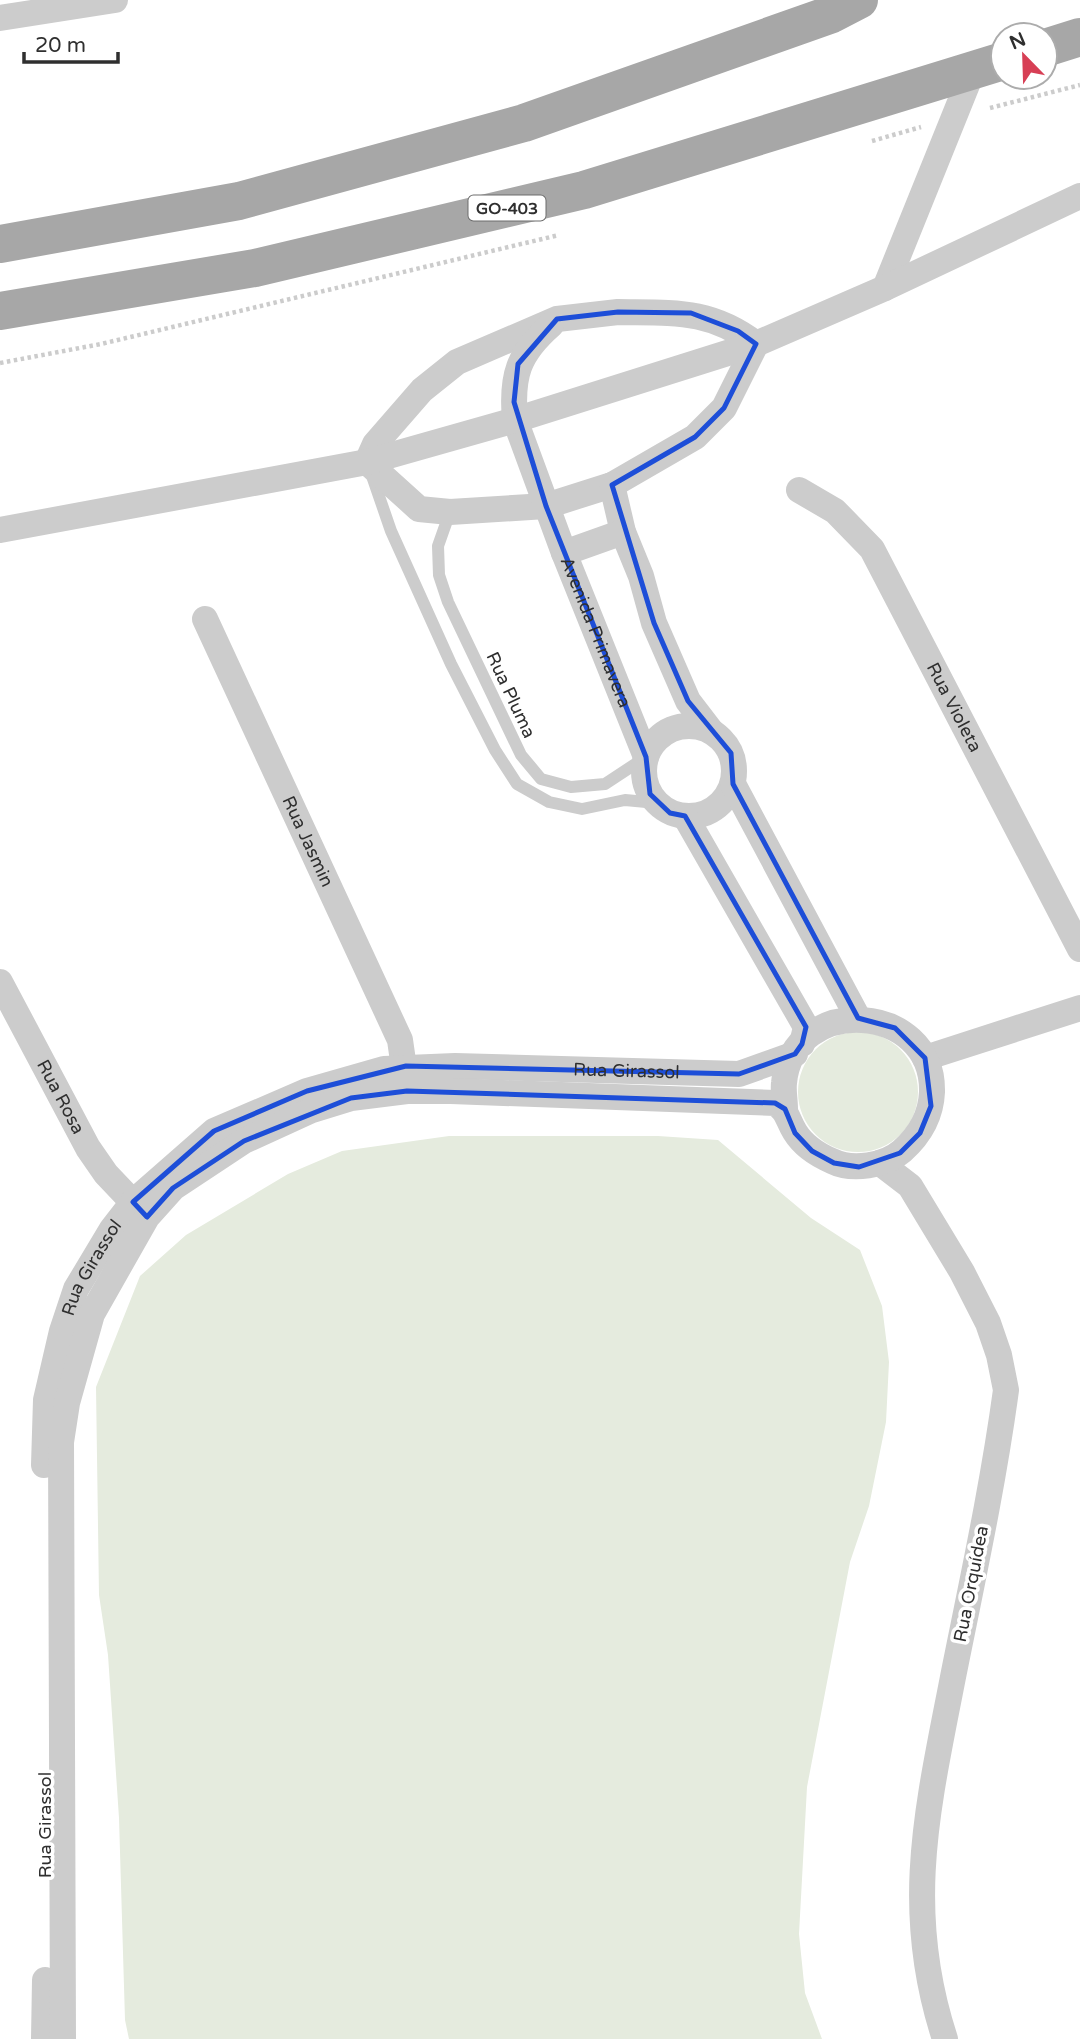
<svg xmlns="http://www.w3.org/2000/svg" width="1080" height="2039" font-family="'Varela Round',sans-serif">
  <rect width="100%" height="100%" fill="#fff"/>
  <!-- green -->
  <path fill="#e5ebde" d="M798 1092a60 60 0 1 1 120 0a60 60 0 1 1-120 0Z
    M 449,1136 L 658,1136 L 718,1140 L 811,1218 L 860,1250 L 882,1306 L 889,1362 L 886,1422 L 869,1506 L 850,1562 L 807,1787 L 799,1934 L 805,1993 L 822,2039 L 129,2039 L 125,2020 L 119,1818 L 108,1655 L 99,1595 L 96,1387 L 140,1276 L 186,1235 L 288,1174 L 342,1151 Z"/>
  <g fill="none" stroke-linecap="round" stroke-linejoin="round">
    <!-- path -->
    <path stroke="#ccc" stroke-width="4.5" stroke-dasharray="3.5 3.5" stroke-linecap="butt" d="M 990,108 L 1080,85
      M 872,141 L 921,127
      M 0,363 L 101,344 L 559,235"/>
    <!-- service -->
    <path stroke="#ccc" stroke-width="12" d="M 371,473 L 391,531 L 451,664 L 495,750 L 517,784 L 549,802 L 582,809 L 625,800 L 657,803
      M 450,512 L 438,546 L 439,575 L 448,602 L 521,755 L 541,779 L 571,787 L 605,784 L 646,757"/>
    <!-- minor -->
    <g stroke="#ccc" stroke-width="26">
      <path d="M 0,18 L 115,0"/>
      <path d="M 885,288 L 973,70"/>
      <path d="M 618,312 C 673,313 710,309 756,344 L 724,408 L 695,437 L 612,485 L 546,506 L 450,512 L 419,509 L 367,462 L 375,444 L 422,390 L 457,362 L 557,319 Z"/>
      <path id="s1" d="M 551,325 C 518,354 511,376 515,420 L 564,553 L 646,757"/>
      <path d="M 612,485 L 623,532 L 641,576 L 654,623 L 688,701 L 711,731"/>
      <path id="s2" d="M 799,490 L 835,511 L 872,549 L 1080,949"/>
      <path d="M 0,530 L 367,462 L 515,420 L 756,344 L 885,288 L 1080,196"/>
      <path d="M 564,553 L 623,532"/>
      <path id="s3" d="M 205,619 L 400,1040 L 406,1082"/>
      <circle cx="689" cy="771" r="45"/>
      <path d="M 733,784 L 858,1018"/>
      <path d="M 685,816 L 806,1027 L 802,1044"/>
      <path id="s4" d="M 0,982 L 88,1148 L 106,1174 L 144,1214"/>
      <path d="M 925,1058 L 1080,1008"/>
      <path d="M 880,1163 L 910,1186 L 962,1272 L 988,1323 L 999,1355 L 1006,1390 C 993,1486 972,1582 953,1677 C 928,1806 902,1909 945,2039"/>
      <path id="s5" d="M 44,1465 L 46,1400 L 62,1331 L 76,1289 L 112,1229 L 133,1202 L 214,1131 L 307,1091 L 384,1069 L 455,1066 L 739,1074 L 795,1054"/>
      <path d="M 44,2039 L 45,1980"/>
      <path d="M 63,2039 L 61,1442 L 67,1403 L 92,1314 L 147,1217 L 173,1188 L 244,1141 L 312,1110 L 351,1098 L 407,1091 L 451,1091 L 775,1103 C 788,1111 787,1119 795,1132 C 803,1145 818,1155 832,1161 C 852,1171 885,1166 902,1151 C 920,1135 931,1116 932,1092 C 934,1001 792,994 784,1083 C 783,1091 785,1100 785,1109"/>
    </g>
    <!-- primary -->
    <path stroke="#a7a7a7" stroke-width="38" d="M 1045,48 L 1080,37
      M 0,244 L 239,201 L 524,123 L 832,14 L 859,0
      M 0,311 L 255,268 L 584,190 L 1003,61"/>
  </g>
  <!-- marked area -->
  <path fill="none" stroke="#1d4ed8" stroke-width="5" stroke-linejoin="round" d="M 618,312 L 691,313 L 738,331 L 756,344 L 724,408 L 695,437 L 612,485 L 654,623 L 688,701 L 731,753 L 733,784 L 858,1018 L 895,1028 L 925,1058 L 931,1106 L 920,1133 L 900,1153 L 859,1167 L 834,1163 L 812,1151 L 795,1133 L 785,1109 L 775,1103 L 407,1091 L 351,1098 L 244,1141 L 173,1188 L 147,1217 L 133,1202 L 214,1131 L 307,1091 L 406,1066 L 739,1074 L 795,1054 L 802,1044 L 806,1027 L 685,816 L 670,813 L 650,794 L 646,757 L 546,506 L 514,402 L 518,364 L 557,319 Z"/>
  <g text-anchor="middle" stroke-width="7" stroke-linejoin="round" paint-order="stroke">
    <!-- shield labels -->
    <rect fill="#fff" stroke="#6d6d6d" stroke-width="2" x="468.5" y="195.5" width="77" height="25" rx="5"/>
    <g font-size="16" font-weight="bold" fill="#2f2f2f">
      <text x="507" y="214">GO-403</text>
    </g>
    <!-- street labels -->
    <g font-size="18" fill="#2f2f2f" stroke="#fff">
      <text dy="6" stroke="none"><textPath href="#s1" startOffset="334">Avenida Primavera</textPath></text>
      <text transform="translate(511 695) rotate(65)" y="6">Rua Pluma</text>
      <text dy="6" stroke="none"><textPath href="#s2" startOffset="273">Rua Violeta</textPath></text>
      <text dy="6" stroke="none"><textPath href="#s3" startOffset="245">Rua Jasmin</textPath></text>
      <text dy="6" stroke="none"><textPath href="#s5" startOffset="816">Rua Girassol</textPath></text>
      <text dy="6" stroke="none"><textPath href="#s4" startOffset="130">Rua Rosa</textPath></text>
      <text dy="6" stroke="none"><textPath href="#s5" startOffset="206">Rua Girassol</textPath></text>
      <text transform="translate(971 1584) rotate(-79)" y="6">Rua Orquídea</text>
      <text transform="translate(45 1825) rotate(-90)" y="6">Rua Girassol</text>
    </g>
  </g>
  <!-- north arrow -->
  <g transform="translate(1024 56) rotate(337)"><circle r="33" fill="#ffffff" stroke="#acacac" stroke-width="2"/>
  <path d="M0-5L12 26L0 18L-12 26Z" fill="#d73f55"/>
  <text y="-10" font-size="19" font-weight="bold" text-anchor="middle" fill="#2f2f2f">N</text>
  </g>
  <!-- scale -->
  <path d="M24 52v10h94v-10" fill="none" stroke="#2f2f2f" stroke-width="3.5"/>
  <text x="35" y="52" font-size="21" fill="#2f2f2f" stroke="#ffffff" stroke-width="5" paint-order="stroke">20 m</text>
</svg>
